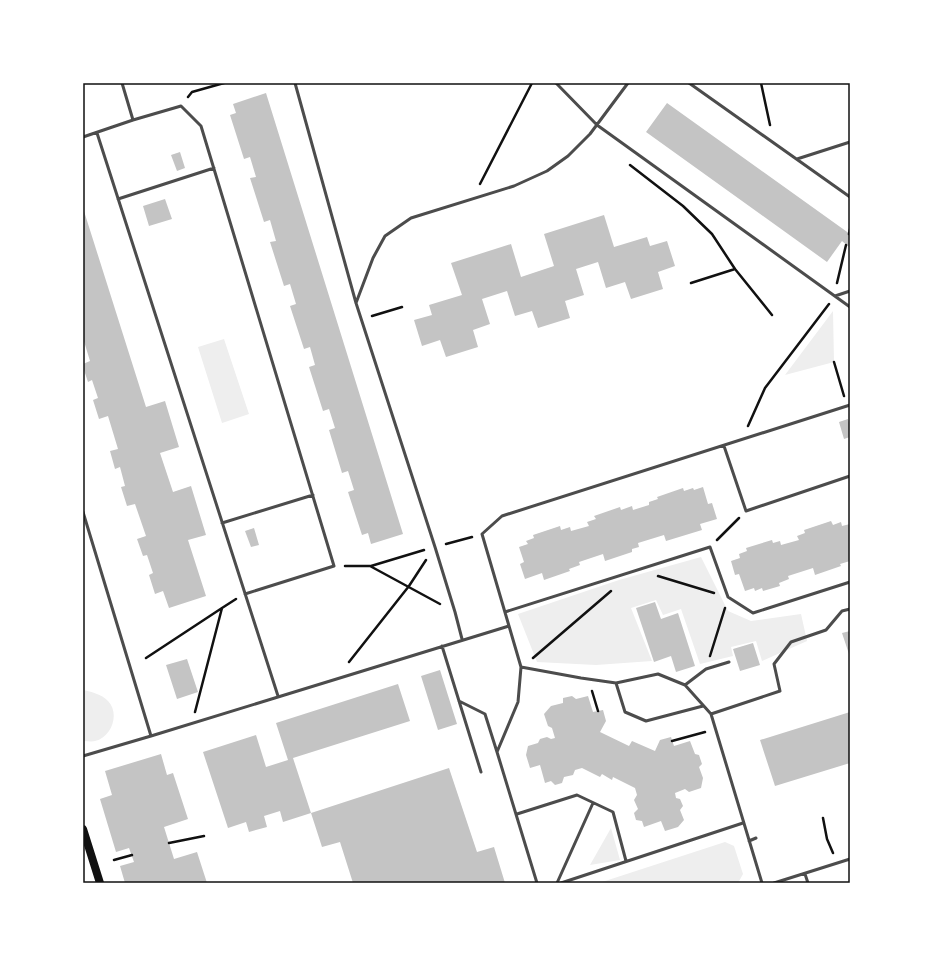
<svg xmlns="http://www.w3.org/2000/svg" width="933" height="966" font-family="'Fira Sans Condensed',sans-serif">
  <rect width="100%" height="100%" fill="#fff"/>
  <!-- green -->
  <path fill="#eee" d="M 833,311 L 834,362 L 785,375 Z
    M 224,339 L 249,414 L 222,423 L 198,347 Z
    M 701,557 L 728,611 L 751,621 L 801,614 L 807,641 L 762,661 L 756,641 L 731,647 L 733,656 L 700,664 L 681,609 L 663,615 L 656,600 L 631,608 L 652,661 L 596,665 L 537,662 L 518,614 L 619,580 Z
    M 83,690 C 92,692 101,694 108,701 C 120,713 112,737 95,741 C 92,742 87,741 83,741 Z
    M 611,828 L 620,860 L 590,865 Z
    M 725,842 L 734,846 L 743,874 L 738,883 L 599,883 Z"/>
  <!-- building -->
  <path fill="#c4c4c4" d="M 266,93 L 403,534 L 371,544 L 368,533 L 362,535 L 348,492 L 354,490 L 348,471 L 342,473 L 329,430 L 335,428 L 329,409 L 323,411 L 309,367 L 315,365 L 310,347 L 304,349 L 290,306 L 296,304 L 290,284 L 284,286 L 270,242 L 276,241 L 270,220 L 264,222 L 250,178 L 256,177 L 250,157 L 244,159 L 230,115 L 236,113 L 233,104 Z
    M 667,103 L 850,234 L 850,248 L 842,241 L 827,262 L 646,132 Z
    M 180,152 L 185,168 L 177,171 L 171,155 Z
    M 165,199 L 172,219 L 149,226 L 143,206 Z
    M 83,208 L 146,407 L 165,401 L 179,447 L 160,453 L 173,492 L 191,486 L 206,535 L 188,540 L 206,596 L 169,608 L 163,591 L 155,594 L 149,575 L 153,573 L 147,555 L 143,556 L 137,539 L 146,536 L 135,504 L 127,506 L 121,487 L 125,486 L 120,467 L 115,469 L 110,451 L 118,449 L 108,416 L 99,419 L 93,400 L 98,398 L 92,380 L 88,382 L 83,367 L 83,364 L 90,361 L 83,338 Z
    M 604,215 L 614,247 L 647,237 L 650,246 L 667,241 L 675,266 L 658,272 L 663,289 L 631,299 L 625,282 L 606,288 L 598,262 L 576,269 L 584,295 L 565,301 L 570,318 L 538,328 L 532,311 L 515,316 L 507,291 L 482,299 L 490,324 L 473,330 L 478,347 L 446,357 L 440,340 L 422,346 L 414,320 L 432,315 L 429,305 L 462,295 L 451,263 L 511,244 L 521,277 L 554,266 L 544,234 Z
    M 848,419 L 850,426 L 850,437 L 844,439 L 839,422 Z
    M 703,487 L 708,504 L 712,503 L 717,519 L 700,524 L 702,530 L 666,541 L 664,535 L 638,543 L 639,547 L 632,549 L 632,552 L 605,561 L 603,554 L 579,562 L 580,565 L 569,569 L 570,571 L 544,580 L 542,573 L 525,579 L 520,564 L 524,562 L 519,547 L 528,544 L 526,541 L 534,538 L 533,535 L 560,526 L 561,530 L 570,527 L 571,531 L 589,526 L 587,522 L 596,519 L 594,516 L 620,507 L 621,510 L 632,506 L 633,510 L 649,505 L 649,502 L 658,499 L 657,497 L 683,488 L 684,491 L 693,488 L 694,490 Z
    M 831,521 L 833,525 L 841,522 L 842,526 L 850,524 L 850,561 L 840,564 L 841,566 L 815,575 L 813,568 L 788,576 L 789,579 L 779,583 L 780,586 L 763,591 L 762,588 L 755,591 L 754,588 L 745,591 L 739,574 L 735,575 L 731,561 L 740,558 L 739,554 L 747,551 L 746,548 L 772,540 L 773,543 L 780,541 L 781,545 L 799,540 L 797,536 L 805,533 L 804,530 Z
    M 254,528 L 259,545 L 251,547 L 245,531 Z
    M 655,602 L 661,619 L 678,613 L 695,666 L 676,672 L 671,656 L 654,662 L 636,608 Z
    M 850,631 L 850,657 L 842,633 Z
    M 753,643 L 760,665 L 740,671 L 733,649 Z
    M 187,659 L 198,692 L 177,699 L 166,665 Z
    M 440,670 L 457,724 L 438,730 L 421,676 Z
    M 398,684 L 410,721 L 293,758 L 311,813 L 283,822 L 280,811 L 264,816 L 267,827 L 249,832 L 246,822 L 228,828 L 203,752 L 256,735 L 266,767 L 288,760 L 276,723 Z
    M 572,696 L 576,699 L 588,696 L 593,712 L 603,710 L 606,721 L 600,732 L 629,746 L 632,741 L 655,751 L 660,740 L 671,737 L 674,746 L 690,741 L 695,754 L 699,755 L 702,764 L 699,767 L 703,778 L 701,788 L 689,792 L 685,789 L 675,793 L 676,798 L 680,799 L 683,806 L 680,810 L 684,820 L 678,827 L 665,831 L 661,821 L 644,827 L 642,821 L 636,820 L 634,813 L 638,809 L 634,800 L 637,795 L 635,788 L 613,777 L 612,780 L 602,774 L 600,777 L 582,768 L 575,770 L 573,775 L 564,777 L 562,783 L 555,785 L 551,781 L 545,783 L 540,765 L 530,768 L 526,755 L 528,746 L 538,743 L 540,739 L 547,737 L 551,739 L 555,738 L 552,728 L 548,726 L 544,714 L 551,706 L 563,703 L 563,698 Z
    M 850,712 L 850,763 L 775,786 L 760,740 Z
    M 161,754 L 167,775 L 173,773 L 188,819 L 164,827 L 174,859 L 197,852 L 207,883 L 125,883 L 120,866 L 134,862 L 129,848 L 116,852 L 100,799 L 112,795 L 105,771 Z
    M 449,768 L 477,852 L 494,847 L 505,883 L 353,883 L 340,842 L 322,847 L 311,813 Z"/>
  <g fill="none" stroke-linecap="round" stroke-linejoin="round">
    <!-- path -->
    <path stroke="#111" stroke-width="2.5" d="M 761,83 L 770,125
      M 188,97 L 192,92 L 224,83
      M 630,165 L 683,206 L 712,234 L 735,269 L 772,315
      M 480,184 L 532,83
      M 849,234 L 850,229
      M 691,283 L 735,269
      M 837,283 L 846,245
      M 372,316 L 402,307
      M 834,362 L 844,396
      M 748,426 L 765,388 L 829,304
      M 717,540 L 739,518
      M 446,544 L 472,537
      M 345,566 L 370,566 L 440,604
      M 371,566 L 424,550
      M 658,576 L 714,593
      M 710,656 L 725,608
      M 146,658 L 222,608
      M 533,658 L 611,591
      M 349,662 L 409,586 L 426,560
      M 592,691 L 598,711
      M 195,712 L 222,608 L 236,599
      M 672,741 L 705,732
      M 823,818 L 827,839 L 833,853
      M 169,843 L 204,836
      M 114,860 L 132,855"/>
    <!-- service -->
    <path stroke="#4c4c4c" stroke-width="3" d="M 122,83 L 133,120
      M 295,83 L 356,303 L 435,547 L 455,612 L 462,639
      M 556,83 L 597,125 L 850,307
      M 689,83 L 850,197
      M 97,133 L 278,696
      M 83,137 L 133,120 L 181,106 L 201,126 L 334,566 L 245,594
      M 797,159 L 850,142
      M 118,199 L 214,168
      M 835,296 L 850,291
      M 356,303 L 373,258 L 385,236 L 411,218 L 514,186 L 547,171 L 568,156 L 590,134 L 628,83
      M 724,446 L 746,511 L 850,476
      M 83,512 L 151,736 L 83,756
      M 222,523 L 313,495
      M 505,612 L 710,547 L 728,597 L 753,613 L 850,582
      M 509,626 L 521,667 L 518,702 L 497,752 L 537,883
      M 442,646 L 481,772
      M 521,667 L 581,678 L 616,683 L 658,674 L 685,685 L 711,714 L 762,883
      M 616,683 L 625,712 L 646,721 L 703,706
      M 685,685 L 706,669 L 729,662
      M 459,701 L 485,714 L 497,752
      M 711,714 L 780,691 L 774,664 L 791,642 L 826,630 L 842,611 L 850,609
      M 151,736 L 509,626 L 482,534 L 502,516 L 850,405
      M 517,814 L 577,795 L 613,812 L 626,861
      M 749,841 L 756,838
      M 805,874 L 808,883
      M 557,883 L 593,803
      M 561,883 L 743,823
      M 774,883 L 850,859"/>
    <!-- secondary -->
    <path stroke="#111" stroke-width="8" d="M 83,829 L 100,883"/>
  </g>
  <!-- border -->
  <rect width="933" height="966" fill="none" stroke="#ffffff" stroke-width="168"/>
  <rect x="84" y="84" width="765" height="798" fill="none" stroke="#111" stroke-width="1.5"/>
</svg>
